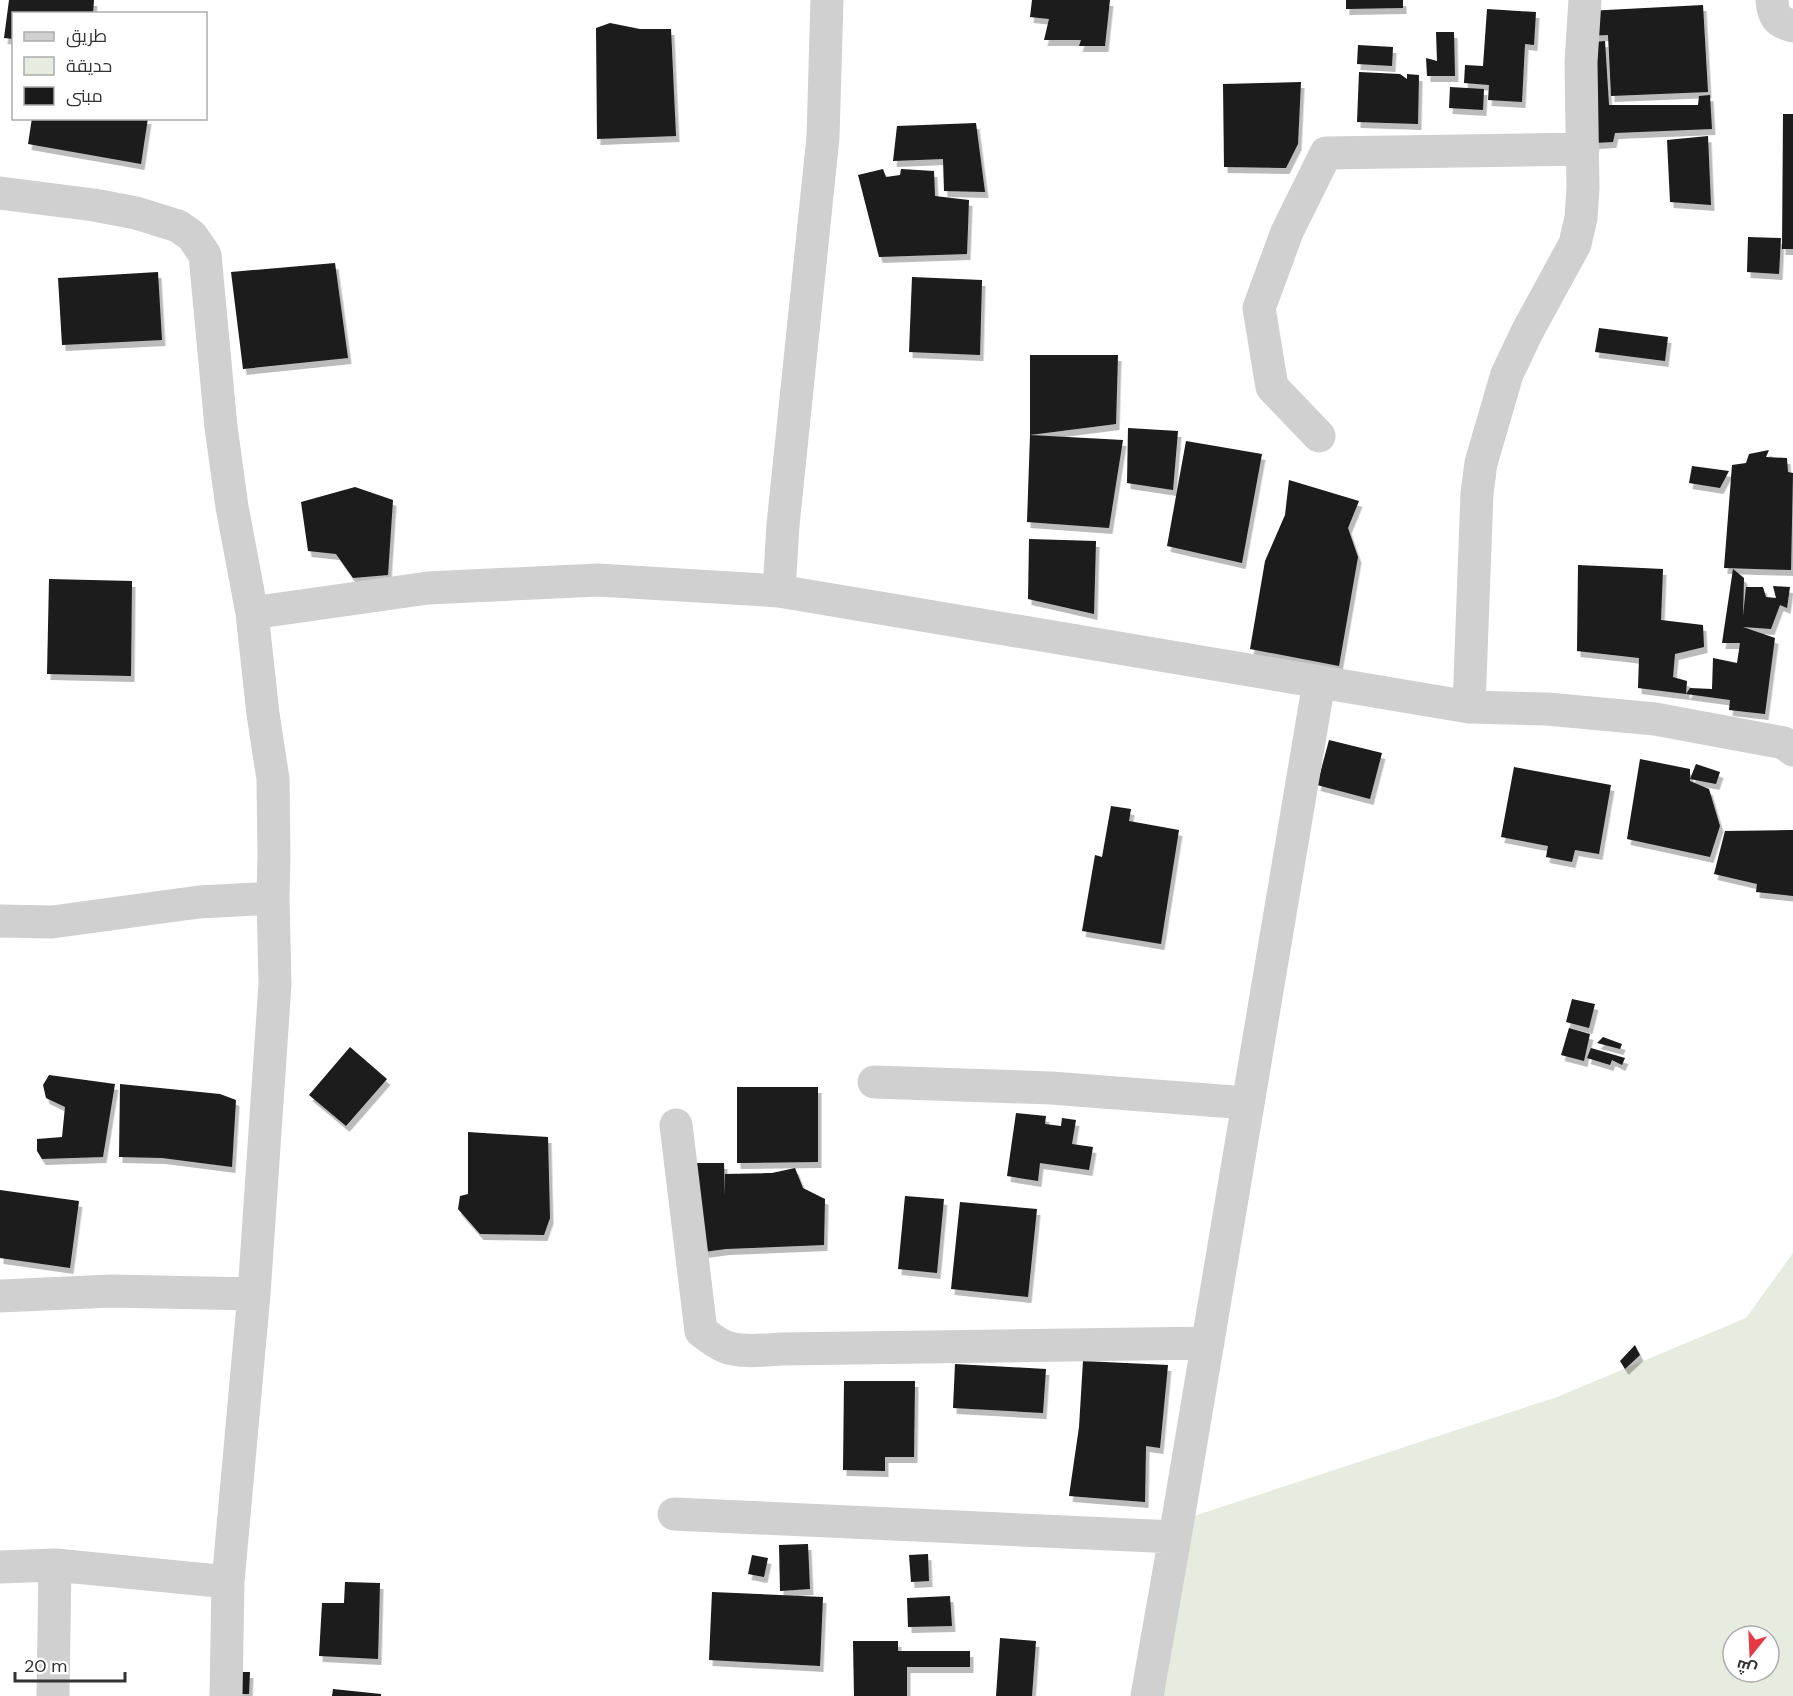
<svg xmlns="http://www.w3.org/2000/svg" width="1793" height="1696" font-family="'DM Sans',Cairo,sans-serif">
  <defs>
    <filter id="shadow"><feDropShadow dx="3.5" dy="6" stdDeviation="0" flood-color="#0004"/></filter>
  </defs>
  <rect width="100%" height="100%" fill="#fff"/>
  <!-- green -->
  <path fill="#e6ecdf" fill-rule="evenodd" d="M 1793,1253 L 1793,1696 L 1163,1696 L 1194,1516 L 1557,1397 L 1746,1318 ZM 1733,1636 L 1769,1636 L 1769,1672 L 1733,1672 Z"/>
  <!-- building -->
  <path fill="#1a1a1a" filter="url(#shadow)" d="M 9,0 L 94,0 L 93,14 L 14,14 L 14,39 L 4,38 Z
    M 1032,0 L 1110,0 L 1105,46 L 1079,46 L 1081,40 L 1044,40 L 1049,19 L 1030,17 Z
    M 1346,0 L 1403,0 L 1403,8 L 1346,9 Z
    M 1703,5 L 1708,92 L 1611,96 L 1608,35 L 1588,36 L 1587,11 Z
    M 1487,9 L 1536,12 L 1534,45 L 1525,44 L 1522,102 L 1488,100 L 1489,85 L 1464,83 L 1465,65 L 1483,66 Z
    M 610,23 L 640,29 L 671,29 L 676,136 L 597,139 L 596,28 Z
    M 1436,32 L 1454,32 L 1455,76 L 1427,76 L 1426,58 L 1437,61 Z
    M 1605,41 L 1609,105 L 1698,105 L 1699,96 L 1710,95 L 1712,129 L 1615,133 L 1613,142 L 1594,143 L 1572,44 Z
    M 1358,45 L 1393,47 L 1392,66 L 1357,64 Z
    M 1359,72 L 1400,74 L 1407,79 L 1407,74 L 1419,75 L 1418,124 L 1357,122 Z
    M 1301,82 L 1298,144 L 1286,168 L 1224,167 L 1223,84 Z
    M 1450,87 L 1484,89 L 1483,110 L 1449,108 Z
    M 1783,114 L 1793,114 L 1793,249 L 1782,249 Z
    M 32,118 L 148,118 L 141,164 L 28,144 Z
    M 976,123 L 985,192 L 944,191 L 943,159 L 893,161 L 897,126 Z
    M 1708,136 L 1711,205 L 1670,202 L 1667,140 Z
    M 883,169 L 886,177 L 900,175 L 901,169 L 934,171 L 935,196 L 969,200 L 967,254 L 879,257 L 858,175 Z
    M 1748,237 L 1781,238 L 1779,274 L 1747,272 Z
    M 335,263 L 348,358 L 243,369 L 231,272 Z
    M 158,272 L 162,340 L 62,345 L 58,278 Z
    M 912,277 L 982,280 L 980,355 L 909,352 Z
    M 1599,328 L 1668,337 L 1665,361 L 1595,352 Z
    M 1030,355 L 1118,355 L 1116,424 L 1030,435 Z
    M 1128,428 L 1178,431 L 1173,490 L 1127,483 Z
    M 1030,435 L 1123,440 L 1109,528 L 1027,522 Z
    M 1186,441 L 1262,454 L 1242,563 L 1167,546 Z
    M 1769,450 L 1766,457 L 1787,458 L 1788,472 L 1793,473 L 1791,570 L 1724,568 L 1732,465 L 1746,463 L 1749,454 Z
    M 1692,466 L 1729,471 L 1720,488 L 1689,483 Z
    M 1289,480 L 1359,501 L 1348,528 L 1358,557 L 1339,666 L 1250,649 L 1265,561 L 1285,515 Z
    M 355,487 L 393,500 L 388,575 L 353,578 L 336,554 L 308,551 L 301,502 Z
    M 1029,539 L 1096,541 L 1094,614 L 1028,599 Z
    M 1578,565 L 1663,569 L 1661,620 L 1703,625 L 1704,647 L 1675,654 L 1673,677 L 1687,681 L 1686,694 L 1638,688 L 1639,658 L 1577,651 Z
    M 1733,569 L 1744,578 L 1743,616 L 1746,587 L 1763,587 L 1766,597 L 1776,598 L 1773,586 L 1790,587 L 1787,608 L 1780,605 L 1771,629 L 1743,627 L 1775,638 L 1765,714 L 1729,710 L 1730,700 L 1686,694 L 1690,688 L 1712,689 L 1713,658 L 1737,663 L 1740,643 L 1722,643 Z
    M 49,579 L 132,581 L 131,676 L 47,674 Z
    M 1329,740 L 1382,753 L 1370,799 L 1317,785 Z
    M 1640,759 L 1690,769 L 1690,781 L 1709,789 L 1720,826 L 1710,857 L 1627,839 Z
    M 1696,764 L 1720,772 L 1716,784 L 1690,779 Z
    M 1514,767 L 1611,785 L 1599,854 L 1575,850 L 1572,862 L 1546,857 L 1548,846 L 1501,837 Z
    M 1111,806 L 1131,809 L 1129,821 L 1179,830 L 1161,944 L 1082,931 L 1095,855 L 1102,857 Z
    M 1793,830 L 1793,896 L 1756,892 L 1757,884 L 1714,874 L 1725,831 Z
    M 1572,999 L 1595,1004 L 1589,1028 L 1566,1022 Z
    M 1569,1028 L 1590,1034 L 1584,1061 L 1561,1055 Z
    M 1603,1037 L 1622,1044 L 1620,1049 L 1597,1043 Z
    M 350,1047 L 387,1079 L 346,1126 L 309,1095 Z
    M 1591,1048 L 1625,1058 L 1622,1065 L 1612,1060 L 1610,1065 L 1587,1058 Z
    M 49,1075 L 115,1084 L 103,1157 L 42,1159 L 37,1151 L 37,1139 L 62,1137 L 65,1107 L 46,1098 L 43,1085 Z
    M 120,1084 L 220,1094 L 236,1100 L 232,1167 L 162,1158 L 119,1157 Z
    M 737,1087 L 818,1087 L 818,1162 L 737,1163 Z
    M 1016,1113 L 1046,1116 L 1045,1124 L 1061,1126 L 1062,1118 L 1076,1120 L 1072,1144 L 1093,1147 L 1089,1170 L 1040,1163 L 1038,1181 L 1007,1176 Z
    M 468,1132 L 548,1137 L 550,1218 L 544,1235 L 480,1234 L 458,1209 L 460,1196 L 468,1194 Z
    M 691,1163 L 724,1163 L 725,1197 L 725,1174 L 772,1173 L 795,1168 L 803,1188 L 825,1199 L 824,1245 L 726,1249 L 696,1253 Z
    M 0,1190 L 79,1201 L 70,1268 L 0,1258 Z
    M 905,1196 L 944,1199 L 937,1273 L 898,1269 Z
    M 960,1202 L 1037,1209 L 1028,1297 L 951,1289 Z
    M 1635,1345 L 1640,1355 L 1625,1369 L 1620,1361 Z
    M 1083,1361 L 1168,1365 L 1160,1448 L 1146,1446 L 1145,1502 L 1069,1496 L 1079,1427 Z
    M 955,1364 L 1046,1369 L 1043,1413 L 953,1408 Z
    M 844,1381 L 915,1381 L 914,1457 L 885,1457 L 885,1471 L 843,1470 Z
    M 808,1544 L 810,1589 L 780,1591 L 779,1545 Z
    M 928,1554 L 929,1581 L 911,1582 L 909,1555 Z
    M 752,1555 L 768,1558 L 764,1577 L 748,1574 Z
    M 345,1582 L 380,1583 L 378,1659 L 319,1656 L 322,1603 L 344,1603 Z
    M 712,1592 L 823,1597 L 820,1666 L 709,1660 Z
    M 950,1596 L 952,1626 L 908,1627 L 907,1598 Z
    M 1000,1638 L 1036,1641 L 1032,1696 L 996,1696 Z
    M 853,1641 L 898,1641 L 898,1651 L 970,1651 L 970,1667 L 907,1667 L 907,1696 L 854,1696 Z
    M 236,1672 L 250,1672 L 249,1694 L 235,1694 Z
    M 333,1689 L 381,1694 L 381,1696 L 332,1696 Z"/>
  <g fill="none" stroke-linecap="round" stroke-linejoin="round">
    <!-- minor -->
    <path stroke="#d0d0d0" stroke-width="33" d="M 1772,0 C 1773,16 1777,22 1793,26
      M 0,193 L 94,205 L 136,213 L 178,226 L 192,236 L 205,255 L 221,427 L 232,507 L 252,613 L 263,714 L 273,779 L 274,856 L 273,898 L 275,984 L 254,1294 L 228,1582 L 226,1696
      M 1319,436 L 1272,387 L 1259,308 L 1287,232 L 1326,153 L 1583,149
      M 779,591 L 783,525 L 823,137 L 827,0
      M 252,613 L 428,588 L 598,580 L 779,591 L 1469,707 L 1547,709 L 1655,719 L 1784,743 L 1793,750
      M 1469,707 L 1477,493 L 1481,463 L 1507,374 L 1528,330 L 1575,244 L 1581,218 L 1583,188 L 1581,62 L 1585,0
      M 0,921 L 52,922 L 199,902 L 273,898
      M 874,1082 L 1051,1088 L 1247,1103
      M 676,1125 L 701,1331 C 709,1337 717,1344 726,1347 C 742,1353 764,1350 781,1349 L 1208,1343
      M 0,1296 L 112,1291 L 254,1294
      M 674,1514 L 1175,1537
      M 0,1567 L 55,1565 L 228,1582
      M 53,1696 L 55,1565
      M 1147,1696 L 1175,1537 L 1319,682"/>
  </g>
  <!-- legend -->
  <rect x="12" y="12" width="195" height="108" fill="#ffffff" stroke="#adadad" stroke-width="1.5"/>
  <rect x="24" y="32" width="30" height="9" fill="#d0d0d0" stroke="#adadad" stroke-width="1.5"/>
  <text x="66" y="42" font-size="18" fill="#333333">طريق</text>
  <rect x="24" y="57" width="30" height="18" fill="#e6ecdf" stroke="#adadad" stroke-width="1.5"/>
  <text x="66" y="72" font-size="18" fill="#333333">حديقة</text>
  <rect x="24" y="87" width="30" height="18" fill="#1a1a1a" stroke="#adadad" stroke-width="1.5"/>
  <text x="66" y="102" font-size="18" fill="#333333">مبنى</text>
  <!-- north arrow -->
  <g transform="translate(1751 1654) rotate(198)"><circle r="28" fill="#ffffff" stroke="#adadad" stroke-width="1.5"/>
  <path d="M0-4.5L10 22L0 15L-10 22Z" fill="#e63946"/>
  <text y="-9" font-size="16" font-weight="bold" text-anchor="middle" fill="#333333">ش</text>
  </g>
  <!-- scale -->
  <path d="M15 1672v9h110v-9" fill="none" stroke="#333333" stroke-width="3"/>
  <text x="24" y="1672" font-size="18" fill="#333333" stroke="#ffffff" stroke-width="4.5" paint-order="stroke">20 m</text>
</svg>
